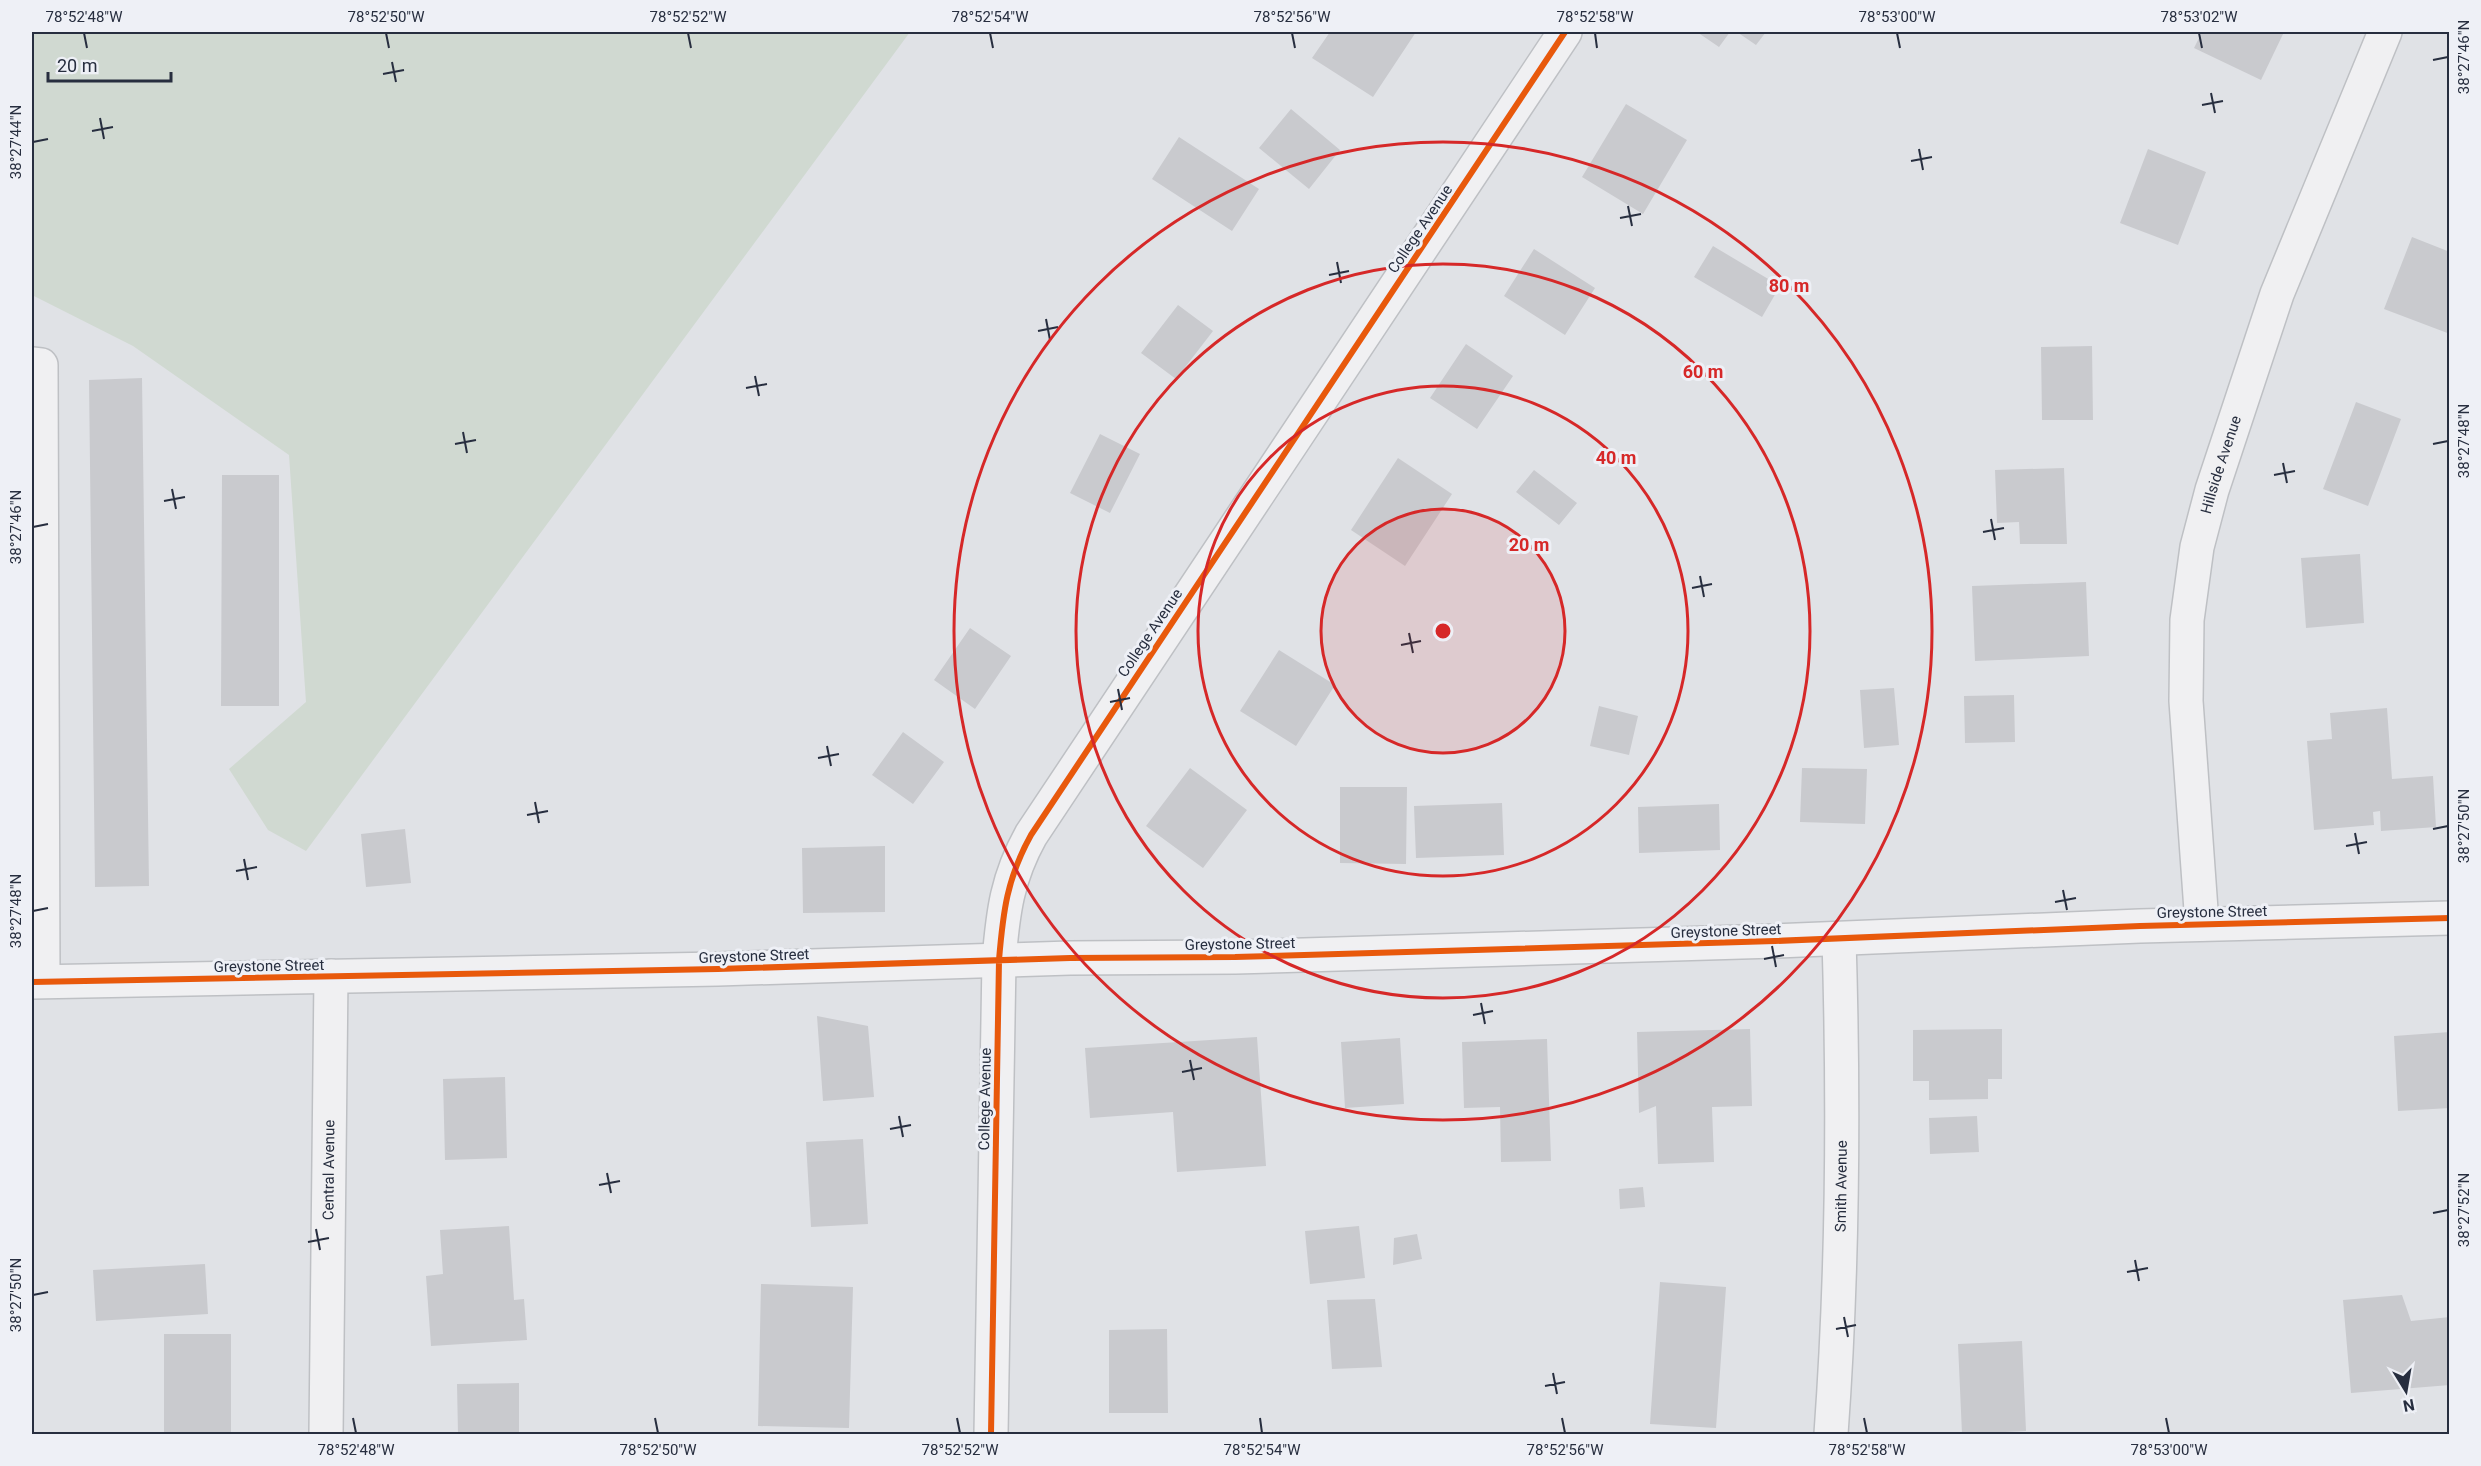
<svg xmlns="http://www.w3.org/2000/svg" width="2481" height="1466" font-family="Roboto,sans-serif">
  <rect width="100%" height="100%" fill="#e0e2e6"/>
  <!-- green -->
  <path fill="#d0d9d1" d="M 32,32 L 910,32 L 306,851 L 268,830 L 229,769 L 306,702 L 289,455 L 133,346 L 32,295 Z"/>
  <!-- building -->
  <path fill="#c9cace" d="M 1330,32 L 1416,32 L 1373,97 L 1312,58 Z
    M 1697,32 L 1730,32 L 1719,47 Z
    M 1737,32 L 1766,32 L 1756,45 Z
    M 2202,32 L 2284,32 L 2261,80 L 2194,48 Z
    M 1626,104 L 1687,140 L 1643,214 L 1582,177 Z
    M 1291,109 L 1340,150 L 1309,189 L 1259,148 Z
    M 1179,137 L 1259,189 L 1232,231 L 1152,179 Z
    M 2148,149 L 2206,172 L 2178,245 L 2120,223 Z
    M 2412,237 L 2450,252 L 2450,334 L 2384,309 Z
    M 1713,246 L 1780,286 L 1762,317 L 1694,277 Z
    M 1534,249 L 1595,288 L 1565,335 L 1504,296 Z
    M 1178,305 L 1213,331 L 1176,379 L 1141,353 Z
    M 1466,344 L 1513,376 L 1477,429 L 1430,398 Z
    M 2092,346 L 2093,420 L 2042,420 L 2041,347 Z
    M 142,378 L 149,886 L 95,887 L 89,380 Z
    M 2356,402 L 2401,419 L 2368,506 L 2323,489 Z
    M 1100,434 L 1140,454 L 1110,513 L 1070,493 Z
    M 1398,458 L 1452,494 L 1405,566 L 1351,530 Z
    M 2064,468 L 2067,544 L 2020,544 L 2019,522 L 1997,523 L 1995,470 Z
    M 1534,470 L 1577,503 L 1559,525 L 1516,492 Z
    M 222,475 L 279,475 L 279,706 L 221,706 Z
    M 2360,554 L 2364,623 L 2306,628 L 2301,558 Z
    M 2086,582 L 2089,656 L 1975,661 L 1972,586 Z
    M 970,628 L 1011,656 L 975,709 L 934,680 Z
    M 1279,650 L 1335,685 L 1296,746 L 1240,711 Z
    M 1894,688 L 1899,745 L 1864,748 L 1860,690 Z
    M 2014,695 L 2015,742 L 1965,743 L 1964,696 Z
    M 1599,706 L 1638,716 L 1629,755 L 1590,746 Z
    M 2387,708 L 2392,779 L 2433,776 L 2436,827 L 2381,831 L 2380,811 L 2373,812 L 2374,825 L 2314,830 L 2307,741 L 2332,739 L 2330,713 Z
    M 903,732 L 944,762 L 913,804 L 872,775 Z
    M 1190,768 L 1247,810 L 1203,868 L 1146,826 Z
    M 1802,768 L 1867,769 L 1865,824 L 1800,822 Z
    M 1340,787 L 1407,787 L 1406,864 L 1340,863 Z
    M 1502,803 L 1504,855 L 1416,858 L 1414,806 Z
    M 1719,804 L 1720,850 L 1639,853 L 1638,807 Z
    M 405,829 L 411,883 L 366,887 L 361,834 Z
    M 885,846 L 885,912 L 803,913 L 802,848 Z
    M 817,1016 L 868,1026 L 874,1097 L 823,1101 Z
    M 1750,1029 L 1752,1106 L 1712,1107 L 1714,1162 L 1658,1164 L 1656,1106 L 1639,1113 L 1637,1032 Z
    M 2002,1029 L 2002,1079 L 1988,1079 L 1988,1099 L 1929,1100 L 1929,1081 L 1913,1081 L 1913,1030 Z
    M 2450,1032 L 2450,1108 L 2398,1111 L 2394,1036 Z
    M 1257,1037 L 1266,1166 L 1177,1172 L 1173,1112 L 1090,1118 L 1085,1048 Z
    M 1400,1038 L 1404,1104 L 1345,1108 L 1341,1042 Z
    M 1547,1039 L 1551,1161 L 1501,1162 L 1500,1107 L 1464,1108 L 1462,1042 Z
    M 505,1077 L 507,1158 L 445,1160 L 443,1079 Z
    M 1977,1116 L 1979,1152 L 1930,1154 L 1929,1118 Z
    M 863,1139 L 868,1224 L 811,1227 L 806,1142 Z
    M 1643,1187 L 1645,1207 L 1620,1209 L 1619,1189 Z
    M 509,1226 L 514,1300 L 524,1299 L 527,1340 L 431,1346 L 426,1276 L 443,1274 L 440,1230 Z
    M 1359,1226 L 1365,1278 L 1310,1284 L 1305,1231 Z
    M 1417,1234 L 1422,1259 L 1393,1265 L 1394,1238 Z
    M 205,1264 L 208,1314 L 96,1321 L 93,1270 Z
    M 1660,1282 L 1726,1287 L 1716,1428 L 1650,1424 Z
    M 761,1284 L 853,1287 L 849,1428 L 758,1426 Z
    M 2402,1295 L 2411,1321 L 2450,1317 L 2450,1385 L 2351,1393 L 2343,1300 Z
    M 1375,1299 L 1382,1367 L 1332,1369 L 1327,1300 Z
    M 1167,1329 L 1168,1413 L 1109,1413 L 1109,1330 Z
    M 164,1334 L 231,1334 L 231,1434 L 164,1434 Z
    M 2022,1341 L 2026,1431 L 1962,1434 L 1958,1344 Z
    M 519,1383 L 519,1434 L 458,1434 L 457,1384 Z"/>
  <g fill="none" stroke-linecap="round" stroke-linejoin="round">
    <defs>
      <g id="minor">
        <path d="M 32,364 L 41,365 L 43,981"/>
        <path id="s1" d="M 2202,924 L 2186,701 L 2187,620 L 2197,547 L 2212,490 L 2277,294 L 2385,32"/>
        <path d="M 32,982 L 718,969 L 1070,958 L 1235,957 L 1775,941 L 2140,926 L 2450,918"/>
        <path id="s2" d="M 326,1434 L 331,976"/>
        <path d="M 991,1434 L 999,960 C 1003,912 1007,878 1031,835 L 1565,32"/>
        <path id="s3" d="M 1831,1434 C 1843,1269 1844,1104 1839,939"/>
      </g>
    </defs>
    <!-- minor casing -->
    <use href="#minor" stroke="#bec0c4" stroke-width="36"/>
    <!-- minor -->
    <use href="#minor" stroke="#f0f0f2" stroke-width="33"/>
    <defs>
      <path id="cycleway" d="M 32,982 L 718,969 L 1070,958 L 1235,957 L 1775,941 L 2140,926 L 2450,918
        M 991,1434 L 999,960 C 1003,912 1007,878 1031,835 L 1565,32"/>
    </defs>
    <!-- cycleway casing -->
    <use href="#cycleway" stroke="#eef0f6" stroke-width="10"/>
    <!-- cycleway -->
    <use href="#cycleway" stroke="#e8590c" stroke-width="6"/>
  </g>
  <!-- ticks -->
  <path fill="none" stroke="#272e3f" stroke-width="2" d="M 84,33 L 87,48M 386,33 L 389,48M 688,33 L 691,48M 990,33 L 993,48M 1292,33 L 1295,48M 1595,33 L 1597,48M 1897,33 L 1900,48M 2199,33 L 2202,48M 2433,60 L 2448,57M 392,62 L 396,82M 383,74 L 404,70M 2211,93 L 2215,113M 2202,105 L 2223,101M 100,118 L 104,139M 92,131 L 113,127M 33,142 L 48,139M 1919,149 L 1923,170M 1911,161 L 1932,157M 1628,206 L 1632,226M 1620,218 L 1641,214M 1337,262 L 1341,283M 1329,275 L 1349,271M 1046,319 L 1050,340M 1038,331 L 1058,327M 755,376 L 759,396M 746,388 L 767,384M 463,432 L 467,453M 455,444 L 476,440M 2433,444 L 2448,441M 2283,463 L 2287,483M 2274,475 L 2295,471M 172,489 L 176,509M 164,501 L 185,497M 1991,519 L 1995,540M 33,527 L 48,524M 1983,532 L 2004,528M 1700,576 L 1704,597M 1692,588 L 1712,584M 1409,633 L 1413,653M 1401,645 L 1421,641M 1118,689 L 1122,710M 1110,702 L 1130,698M 827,746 L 831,766M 818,758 L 839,754M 535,802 L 539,823M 527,815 L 548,811M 2433,829 L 2448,826M 2355,833 L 2359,854M 2346,846 L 2367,842M 244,859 L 248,880M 236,871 L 257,867M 2063,890 L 2067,910M 2055,902 L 2076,898M 33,911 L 48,908M 1772,946 L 1776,967M 1764,959 L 1784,955M 1481,1003 L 1485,1024M 1473,1015 L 1493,1011M 1190,1060 L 1194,1080M 1182,1072 L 1202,1068M 899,1116 L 903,1137M 890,1129 L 911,1125M 607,1173 L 611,1193M 599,1185 L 620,1181M 2433,1213 L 2448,1210M 316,1229 L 320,1250M 308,1242 L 329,1238M 2135,1260 L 2139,1281M 2127,1272 L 2148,1268M 33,1295 L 48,1292M 1844,1317 L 1848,1337M 1836,1329 L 1856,1325M 1553,1373 L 1557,1394M 1545,1386 L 1565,1382M 353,1418 L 356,1433M 655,1418 L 658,1433M 957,1418 L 960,1433M 1260,1418 L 1262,1433M 1562,1418 L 1565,1433M 1864,1418 L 1867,1433M 2166,1418 L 2169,1433"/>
  <!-- distance rings -->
  <circle cx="1443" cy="631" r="122" fill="#d62828" fill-opacity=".12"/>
  <g fill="none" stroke="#d62828" stroke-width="3">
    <circle cx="1443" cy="631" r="122"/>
    <circle cx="1443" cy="631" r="245"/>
    <circle cx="1443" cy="631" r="367"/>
    <circle cx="1443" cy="631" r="489"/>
  </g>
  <g text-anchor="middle" stroke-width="6" stroke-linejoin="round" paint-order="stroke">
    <!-- street labels -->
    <g font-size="15" fill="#272e3f" stroke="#eef0f6">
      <text transform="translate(1420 229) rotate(-56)" y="5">College Avenue</text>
      <text dy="5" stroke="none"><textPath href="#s1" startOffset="464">Hillside Avenue</textPath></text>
      <text transform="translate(1150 633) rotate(-56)" y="5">College Avenue</text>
      <text transform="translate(2212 912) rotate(-1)" y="5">Greystone Street</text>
      <text transform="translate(1726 931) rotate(-2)" y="5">Greystone Street</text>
      <text transform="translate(1240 944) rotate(-1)" y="5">Greystone Street</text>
      <text transform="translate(754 956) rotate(-2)" y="5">Greystone Street</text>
      <text transform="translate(269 966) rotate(-1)" y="5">Greystone Street</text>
      <text transform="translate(985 1099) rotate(-89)" y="5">College Avenue</text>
      <text dy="5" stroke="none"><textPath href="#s2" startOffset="264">Central Avenue</textPath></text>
      <text dy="5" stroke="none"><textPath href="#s3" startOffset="248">Smith Avenue</textPath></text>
    </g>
  </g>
  <circle cx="1443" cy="631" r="9" fill="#d62828" stroke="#eef0f6" stroke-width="3"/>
  <g font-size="18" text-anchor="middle" font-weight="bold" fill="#d62828" stroke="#eef0f6" stroke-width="6" stroke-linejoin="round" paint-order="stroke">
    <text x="1789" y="292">80 m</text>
    <text x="1703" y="378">60 m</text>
    <text x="1616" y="464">40 m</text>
    <text x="1529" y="551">20 m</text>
  </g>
  <!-- border -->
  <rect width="2481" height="1466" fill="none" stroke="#eef0f6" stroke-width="66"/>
  <!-- north arrow -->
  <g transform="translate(2406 1391) rotate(169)" stroke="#eef0f6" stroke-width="4.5" paint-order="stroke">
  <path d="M0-4.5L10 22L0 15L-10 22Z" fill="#272e3f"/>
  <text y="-9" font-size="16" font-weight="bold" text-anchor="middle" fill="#272e3f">N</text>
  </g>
  <!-- scale -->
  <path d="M48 72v9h123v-9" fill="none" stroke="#272e3f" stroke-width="3"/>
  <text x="57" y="72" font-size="18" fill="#272e3f" stroke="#eef0f6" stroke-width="4.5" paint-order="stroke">20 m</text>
  <rect x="33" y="33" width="2415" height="1400" fill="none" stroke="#272e3f" stroke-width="2"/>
  <g font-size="15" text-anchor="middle" fill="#272e3f">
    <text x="84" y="22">78°52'48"W</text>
    <text x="386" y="22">78°52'50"W</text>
    <text x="688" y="22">78°52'52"W</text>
    <text x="990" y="22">78°52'54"W</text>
    <text x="1292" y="22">78°52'56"W</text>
    <text x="1595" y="22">78°52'58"W</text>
    <text x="1897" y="22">78°53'00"W</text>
    <text x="2199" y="22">78°53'02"W</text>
    <text transform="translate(2464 57) rotate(-90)" y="5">38°27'46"N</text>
    <text transform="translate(16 142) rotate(-90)" y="5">38°27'44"N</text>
    <text transform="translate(2464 441) rotate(-90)" y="5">38°27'48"N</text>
    <text transform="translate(16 527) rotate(-90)" y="5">38°27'46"N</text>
    <text transform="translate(2464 826) rotate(-90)" y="5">38°27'50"N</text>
    <text transform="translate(16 911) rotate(-90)" y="5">38°27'48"N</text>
    <text transform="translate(2464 1210) rotate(-90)" y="5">38°27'52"N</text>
    <text transform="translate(16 1295) rotate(-90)" y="5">38°27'50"N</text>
    <text x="356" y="1455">78°52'48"W</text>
    <text x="658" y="1455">78°52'50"W</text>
    <text x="960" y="1455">78°52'52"W</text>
    <text x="1262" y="1455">78°52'54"W</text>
    <text x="1565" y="1455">78°52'56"W</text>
    <text x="1867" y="1455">78°52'58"W</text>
    <text x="2169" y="1455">78°53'00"W</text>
  </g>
</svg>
